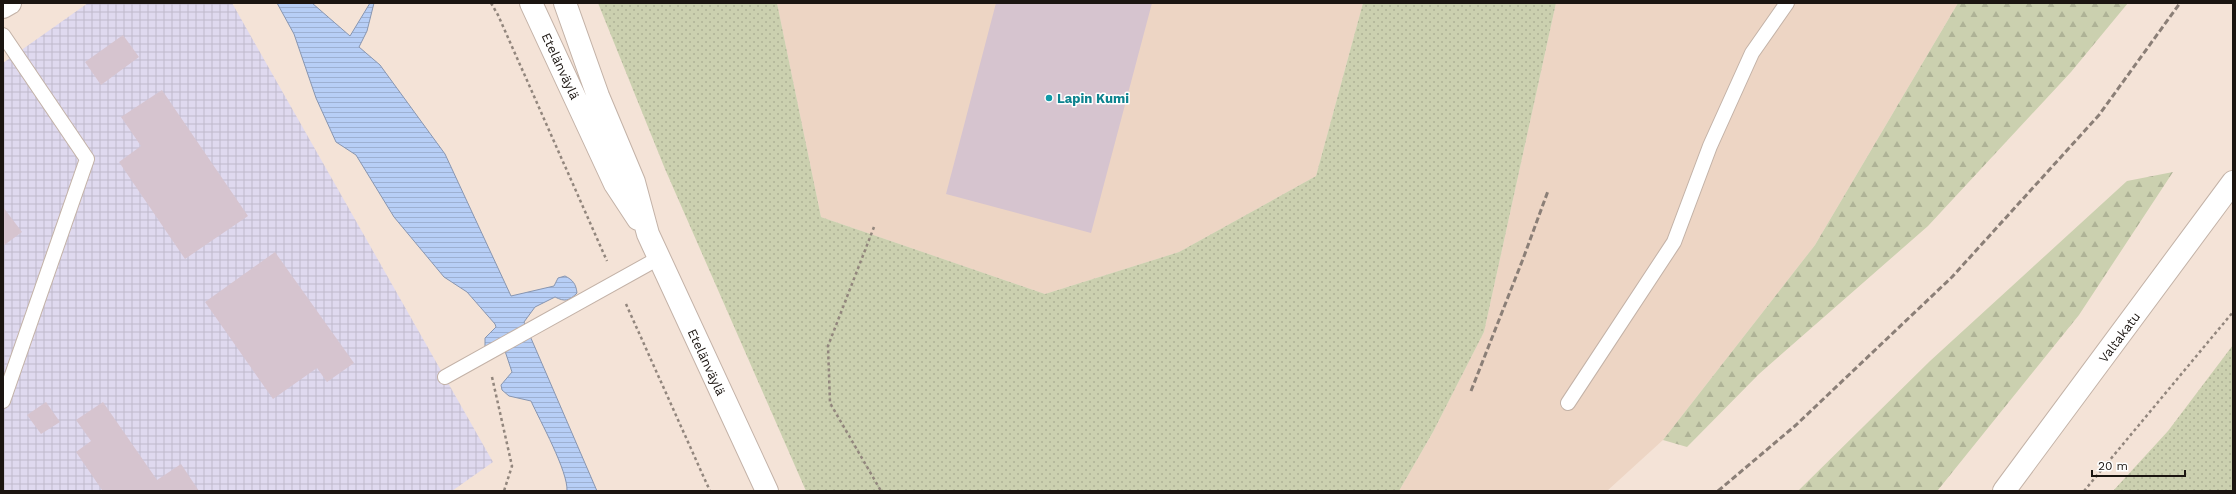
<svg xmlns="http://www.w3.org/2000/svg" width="2236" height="494" font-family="'Work Sans',sans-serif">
  <defs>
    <pattern id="industrial-grid" width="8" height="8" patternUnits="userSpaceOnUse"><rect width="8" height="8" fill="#dfd9ef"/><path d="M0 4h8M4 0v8" fill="none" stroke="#bfb9cc"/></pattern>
    <pattern id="grass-dots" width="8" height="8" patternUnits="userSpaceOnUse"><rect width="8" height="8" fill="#cbd0af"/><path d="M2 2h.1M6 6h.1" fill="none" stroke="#aeb296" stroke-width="1.8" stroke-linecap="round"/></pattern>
    <pattern id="forest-firs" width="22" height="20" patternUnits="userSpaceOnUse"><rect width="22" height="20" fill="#cbd0af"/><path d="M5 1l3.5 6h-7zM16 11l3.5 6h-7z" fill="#aeb296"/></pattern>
    <pattern id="water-rules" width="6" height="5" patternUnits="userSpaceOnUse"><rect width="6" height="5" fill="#b7cef6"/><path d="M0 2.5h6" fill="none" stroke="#9db0d2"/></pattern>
  </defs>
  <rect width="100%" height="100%" fill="#f4e3d7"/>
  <!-- built -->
  <path fill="#edd5c4" d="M 777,3 L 1363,3 L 1316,176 L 1179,252 L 1045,294 L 821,217 Z
    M 1556,3 L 1958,3 L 1815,245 L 1663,440 L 1607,491 L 1399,491 L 1433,432 L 1484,332 Z"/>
  <!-- industrial -->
  <path fill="url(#industrial-grid)" d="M 88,3 L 232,3 L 493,462 L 452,491 L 3,491 L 3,63 Z"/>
  <!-- grass -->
  <path fill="url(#grass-dots)" d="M 598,3 L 777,3 L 821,217 L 1045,294 L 1179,252 L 1316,176 L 1363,3 L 1556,3 L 1484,332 L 1433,432 L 1399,491 L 806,491 L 665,169 Z
    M 2233,345 L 2233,491 L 2113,491 L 2168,431 Z"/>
  <!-- forest -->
  <path fill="url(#forest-firs)" d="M 1958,3 L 2128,3 L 2071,72 L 1928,226 L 1759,374 L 1687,447 L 1663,440 L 1815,245 Z
    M 2173,172 L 2079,315 L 1938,490 L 1798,491 L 1930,361 L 2127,181 Z"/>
  <!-- water -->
  <path fill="url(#water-rules)" stroke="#8896b1" d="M 277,3 L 312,3 L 350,36 L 370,3 L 374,3 L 367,31 L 359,47 L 380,65 L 445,154 L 511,296 L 554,286 L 558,278 L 565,276 C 573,280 576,284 577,293 C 569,301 565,302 555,297 L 535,307 L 524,322 L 597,491 L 567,491 C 568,471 540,421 531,401 L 509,396 L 502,390 L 501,385 L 512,372 L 505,351 L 485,347 L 485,338 L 496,327 L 495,324 L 467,292 L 444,277 L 394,217 L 356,155 L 336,142 L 316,98 L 294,34 Z"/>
  <!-- building -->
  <path fill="#d6c4cf" d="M 996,3 L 1152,3 L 1091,233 L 946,194 Z
    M 123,35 L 139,57 L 101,85 L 85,62 Z
    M 162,90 L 248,216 L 185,259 L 119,162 L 141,146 L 121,117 Z
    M 3,207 L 22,232 L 3,246 Z
    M 275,252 L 354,363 L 327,382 L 317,368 L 273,399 L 205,302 Z
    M 46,402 L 60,422 L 41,434 L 27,415 Z
    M 103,402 L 157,480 L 181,464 L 199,491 L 100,491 L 102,490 L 76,452 L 91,441 L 76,420 Z"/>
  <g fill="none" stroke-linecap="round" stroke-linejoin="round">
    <defs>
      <path id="lane" d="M 3,35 L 87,159 L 3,401
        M 445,377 L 659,258
        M 1568,403 L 1674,242 L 1710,146 L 1752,53 L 1787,3"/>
      <path id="street" d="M 3,7 L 10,3"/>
      <path id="secondary" d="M 531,3 L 615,184 L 638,219
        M 565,3 L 598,96 L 634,182 L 648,234 L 767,491
        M 2004,491 L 2233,182"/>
    </defs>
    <!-- lane casing -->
    <use href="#lane" stroke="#c3b2a7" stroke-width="16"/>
    <!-- street casing -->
    <use href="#street" stroke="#c3b2a7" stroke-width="24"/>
    <!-- secondary casing -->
    <use href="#secondary" stroke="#c3b2a7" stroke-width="24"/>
    <!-- path -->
    <path stroke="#92867d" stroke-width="2.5" stroke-dasharray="3 3" stroke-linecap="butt" d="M 491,3 L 498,15 L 607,261
      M 874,227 L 828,346 L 830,403 L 881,491
      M 626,304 L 710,491
      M 492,377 L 512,466 L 504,491
      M 2084,491 L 2233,312"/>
    <!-- lane -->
    <use href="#lane" stroke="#fff" stroke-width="14"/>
    <!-- street -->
    <use href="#street" stroke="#fff" stroke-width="22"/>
    <!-- secondary -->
    <use href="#secondary" stroke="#fff" stroke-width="22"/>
    <!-- rail -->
    <path stroke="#8b7f77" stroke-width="3" stroke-dasharray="6 3" stroke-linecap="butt" d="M 1471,391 L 1523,259 L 1548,191
      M 1718,491 L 1796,425 L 1952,277 L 2099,115 L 2180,3"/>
  </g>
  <!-- markers -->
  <circle fill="#0f9aa8" stroke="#fff" stroke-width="1.5" cx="1049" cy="98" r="4"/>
  <g text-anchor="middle" stroke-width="3" stroke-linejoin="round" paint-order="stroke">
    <!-- street labels -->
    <g font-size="13" fill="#1b1511" stroke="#fff">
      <text transform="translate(561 66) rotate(65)" y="5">Etelänväylä</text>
      <text transform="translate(2119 337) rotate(-53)" y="5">Valtakatu</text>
      <text transform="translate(707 362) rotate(65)" y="5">Etelänväylä</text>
    </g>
    <!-- culture labels -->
    <g font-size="13" font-weight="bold" fill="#0d838f" stroke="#fff" text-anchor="start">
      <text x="1057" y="103">Lapin Kumi</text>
    </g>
  </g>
  <!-- border -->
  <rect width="2236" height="494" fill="none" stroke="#1b1511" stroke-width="8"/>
  <!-- scale -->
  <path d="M2092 470v6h93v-6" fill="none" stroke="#1b1511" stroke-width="2"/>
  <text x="2098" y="470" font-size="12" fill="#1b1511" stroke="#ffffff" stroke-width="3" paint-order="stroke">20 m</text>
</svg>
